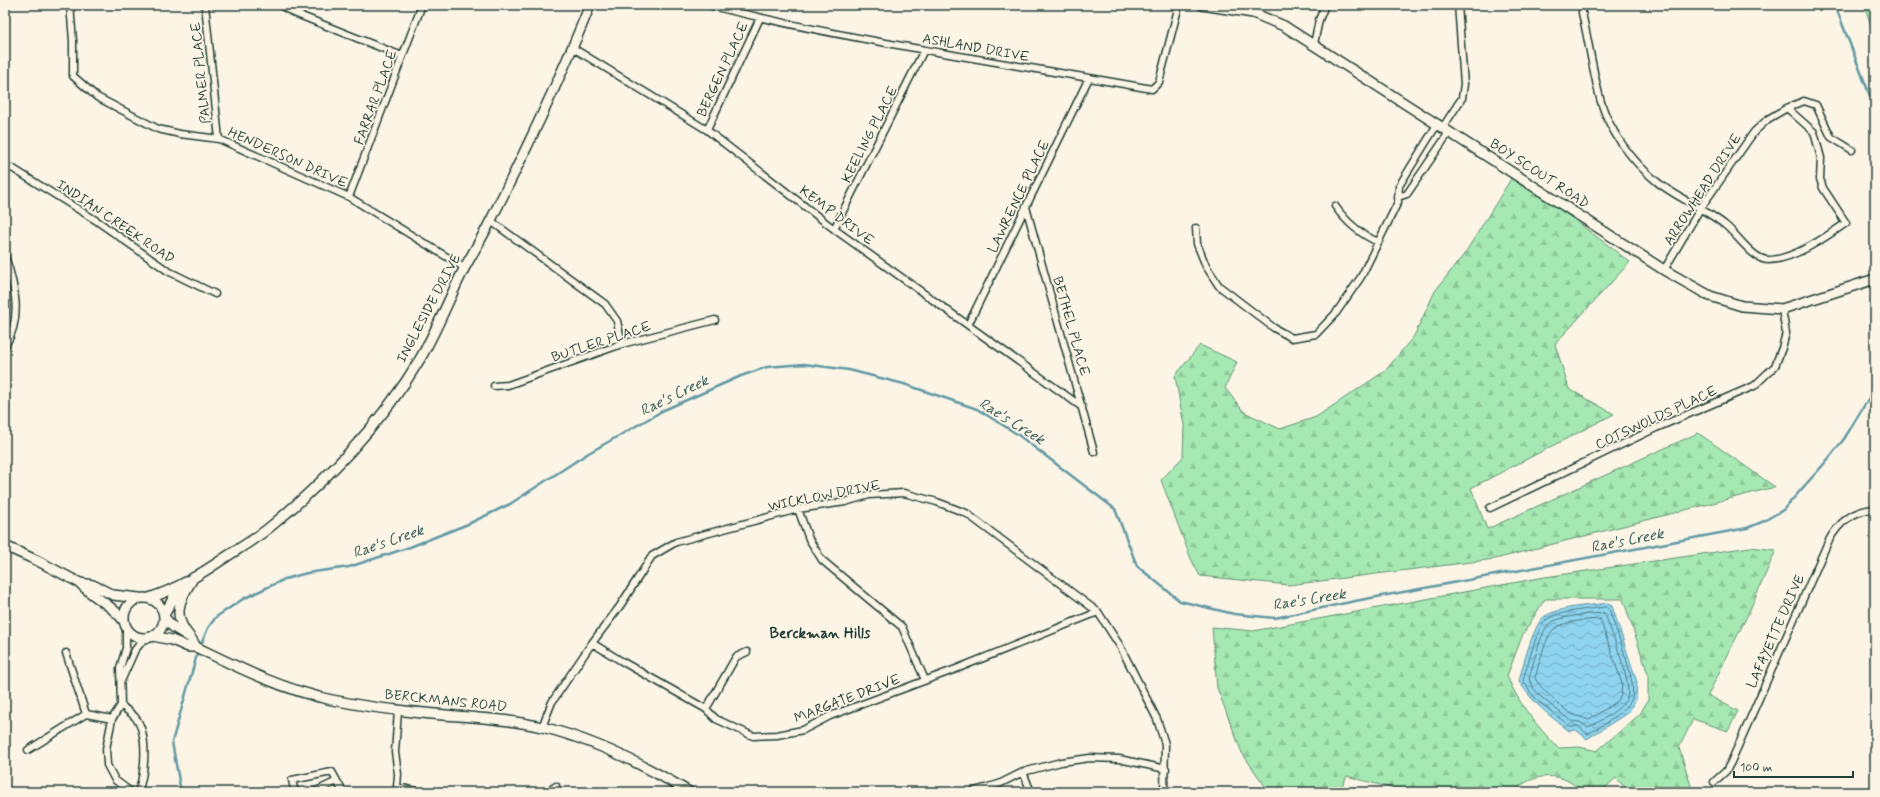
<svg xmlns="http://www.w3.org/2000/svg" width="1880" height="797" font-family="Mynerve,sans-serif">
  <defs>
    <pattern id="forest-firs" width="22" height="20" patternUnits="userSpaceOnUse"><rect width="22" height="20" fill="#a5e8b2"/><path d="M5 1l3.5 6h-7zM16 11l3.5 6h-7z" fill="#8ec89a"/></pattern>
    <pattern id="water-waves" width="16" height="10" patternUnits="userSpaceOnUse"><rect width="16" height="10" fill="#8ed4ef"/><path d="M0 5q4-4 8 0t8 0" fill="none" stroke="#73adc2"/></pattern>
  </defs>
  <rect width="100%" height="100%" fill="#fcf5e5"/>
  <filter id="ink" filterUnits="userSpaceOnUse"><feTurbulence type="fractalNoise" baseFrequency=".025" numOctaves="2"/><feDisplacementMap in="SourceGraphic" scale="8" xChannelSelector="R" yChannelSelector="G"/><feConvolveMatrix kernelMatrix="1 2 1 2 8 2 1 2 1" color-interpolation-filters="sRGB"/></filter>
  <g filter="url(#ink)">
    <!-- forest -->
    <path fill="url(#forest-firs)" stroke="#629273" fill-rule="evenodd" d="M 1864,5 L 1875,5 L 1875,37 Z
      M 1514,174 L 1630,262 L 1555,344 L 1569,389 L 1614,414 L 1471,488 L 1487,529 L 1698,433 L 1775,487 L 1495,559 L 1289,585 L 1200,576 L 1191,559 L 1161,480 L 1183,457 L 1184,425 L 1175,376 L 1200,345 L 1237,362 L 1225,388 L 1244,412 L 1280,429 L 1316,417 L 1385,371 L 1414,336 L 1435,291 L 1465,253 Z
      M 1750,547 L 1776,550 L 1748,614 L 1708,695 L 1738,711 L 1728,731 L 1693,719 L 1679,748 L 1693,792 L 1629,792 L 1616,778 C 1611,782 1605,789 1599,792 C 1587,797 1578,786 1568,781 C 1550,772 1527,777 1514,792 L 1405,792 L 1347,776 L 1339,792 L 1269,792 L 1242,753 L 1217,688 L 1212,627 L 1253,631 L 1545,577 ZM 1545,599 L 1623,599 L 1648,674 L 1648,700 L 1640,714 L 1597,751 L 1579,747 L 1558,748 C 1535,723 1521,708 1507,676 L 1523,634 Z"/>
    <!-- water -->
    <path fill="url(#water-waves)" stroke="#6298a4" d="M 1608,603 L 1612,606 L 1637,682 L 1636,699 L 1629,712 L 1587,739 L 1576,730 L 1569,731 C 1549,715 1532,703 1519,681 C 1522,668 1534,622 1545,616 C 1563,606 1587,606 1608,603 Z"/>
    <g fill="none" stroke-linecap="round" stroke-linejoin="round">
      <!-- shore -->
      <path stroke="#4b797f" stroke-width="1" d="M 1606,607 L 1609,609 C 1615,628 1637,681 1632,698 C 1628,711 1600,728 1587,734 L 1578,726 L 1570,726 L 1539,702 L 1530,692 L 1523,680 C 1527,668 1537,627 1546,620 C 1558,611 1592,609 1606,607 Z
        M 1603,613 L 1605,614 C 1611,631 1633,684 1627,698 C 1622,709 1598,723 1588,727 L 1580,722 L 1571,721 L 1542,698 L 1534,689 L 1529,679 C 1532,668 1541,631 1549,624 C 1558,616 1591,614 1603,613 Z
        M 1600,619 L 1622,683 L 1621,695 L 1618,701 L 1588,720 C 1583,717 1579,717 1574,715 C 1564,711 1539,687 1535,678 C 1538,668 1546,634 1554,629 C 1564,621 1587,620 1600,619 Z"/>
      <!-- stream -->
      <path stroke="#6298a4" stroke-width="2.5" d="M 1835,5 L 1875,109
        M 200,647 L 208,628 L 216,617 L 243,599 L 285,579 L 307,573 L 349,567 L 410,547 L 468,524 L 510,504 L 587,454 L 664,410 L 741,376 L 767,367 L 804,364 L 849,370 L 904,384 L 977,409 L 1017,434 L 1115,509 L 1137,566 L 1180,601 L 1234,614 L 1275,618 L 1355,601 L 1747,528 L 1762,522 L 1783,510 L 1824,464 L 1844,439 L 1875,388
        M 181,792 L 172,742 L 198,651"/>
      <defs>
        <path id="street" d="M 70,5 L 73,41 L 73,76 L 97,97 L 158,129 L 180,134 L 219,139 L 349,197 L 465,268
          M 205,5 L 219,139
          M 280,5 L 294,13 L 402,56
          M 708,5 C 854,42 1004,62 1152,89 L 1159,82 L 1179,5
          M 1582,5 L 1582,13 C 1589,43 1593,73 1601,102 C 1610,132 1632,161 1656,181 C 1677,198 1704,208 1725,225 C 1737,234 1753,260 1768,260 C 1793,260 1826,237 1846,223 L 1823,188 L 1820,179 L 1821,158 L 1814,132 L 1787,108
          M 1314,44 L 1319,20 L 1325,5
          M 573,48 L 707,130 L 834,229 L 1082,407
          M 1443,127 L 1462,98 L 1464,84 L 1458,5
          M 707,130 L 760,18
          M 5,170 L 12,168 L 97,221 L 168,271 L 215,294
          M 349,197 L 422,5
          M 1398,197 L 1407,194 L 1450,131
          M 1335,206 C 1346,222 1360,234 1378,242
          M 1026,207 L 1094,452
          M 491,221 L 605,304 L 617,321 L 622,344
          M 1196,228 L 1197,244 L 1206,266 L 1219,286 L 1274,328 L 1292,338 L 1316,334 L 1336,313 L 1361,277 L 1398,202 L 1399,186 L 1438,123
          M 834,229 L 924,50
          M 5,256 C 15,286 23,318 5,346
          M 1664,270 L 1700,209 L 1754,132 L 1768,119 L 1787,108 L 1804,101 L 1816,105 L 1831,137 L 1852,150
          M 968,325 L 1089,78
          M 494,386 L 508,385 L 622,344 L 715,320
          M 1490,508 L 1656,428 L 1754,386 L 1775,366 L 1782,348 L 1786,333 L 1782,309
          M 798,509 L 809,539 L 822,560 L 902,627 L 925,680
          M 592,643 L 623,662 L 706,709 L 716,719 L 753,736 L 777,735 L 803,730 L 830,716 L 956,669 L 1098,612
          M 66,653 L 86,714 L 112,719
          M 122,679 L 135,650 L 145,638
          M 121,705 L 112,719 L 106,749 L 107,765 L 115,780 L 131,792
          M 121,705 C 125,709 131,713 135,717 C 149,734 145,773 138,792
          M 121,705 L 120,668 L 126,648 L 126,629
          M 706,709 L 736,657 L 747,652
          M 398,711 L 395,752 L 398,774 L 397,787 L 421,792
          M 542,727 L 552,702 L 592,643 L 620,606 L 652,556 L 676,542 L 798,509 L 845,502 L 869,495 L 904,493 L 937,502 L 966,513 L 1098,612 L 1120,646 L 1157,719 L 1165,744 L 1164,792
          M 28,750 L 86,714
          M 1023,772 L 1031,792
          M 1714,782 L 1726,771 L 1731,762 L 1828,542 C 1838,523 1853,510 1875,509
          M 297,792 L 294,789 L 292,780 L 332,772 L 343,792
          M 314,792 L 337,781
          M 546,792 L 556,786
          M 971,792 L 999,784 L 1023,772 L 1061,762 L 1090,758 L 1119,759 L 1166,769"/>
        <path id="secondary" d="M 1202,5 L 1253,13 L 1284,26 L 1664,270 L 1710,296 L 1742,306 L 1782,309 L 1875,279
          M 5,546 L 38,561 L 80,583 L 93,585 L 113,595 L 139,598
          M 192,580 C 182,596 173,611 184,629 C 188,635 193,640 196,647
          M 80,583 C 93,598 112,604 124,621
          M124 618a20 20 0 1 1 40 0a20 20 0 1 1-40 0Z
          M 149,598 C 178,589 204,572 229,555 C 243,546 258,537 270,527 C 326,481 383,422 420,359 C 437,330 449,298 465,267 C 474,251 483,236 491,220 C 526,150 561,78 590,5
          M 164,615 L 175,595 L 184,586
          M 164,617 L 173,627 L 189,637
          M 153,636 L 172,640 L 188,647 L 196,647 C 239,668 284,690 332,700 C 353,704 376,708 398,710 C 445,717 495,716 542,727 C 595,740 643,764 689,792"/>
      </defs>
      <!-- street casing -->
      <use href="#street" stroke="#1f3d34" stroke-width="9"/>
      <!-- secondary casing -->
      <use href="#secondary" stroke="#1f3d34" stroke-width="12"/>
      <!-- street -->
      <use href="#street" stroke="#fcf5e5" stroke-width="6"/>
      <!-- secondary -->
      <use href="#secondary" stroke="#fcf5e5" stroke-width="9"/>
    </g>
  </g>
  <g text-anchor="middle" stroke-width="3.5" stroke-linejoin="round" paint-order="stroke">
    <!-- street labels -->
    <g font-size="14" fill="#1f3d34" stroke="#fcf5e5">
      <text transform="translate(976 47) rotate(10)" y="5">ASHLAND DRIVE</text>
      <text transform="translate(722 69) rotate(-65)" y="5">BERGEN PLACE</text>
      <text transform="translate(200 73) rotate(-96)" y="5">PALMER PLACE</text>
      <text transform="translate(375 97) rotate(-70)" y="5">FARRAR PLACE</text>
      <text transform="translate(869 134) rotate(-63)" y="5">KEELING PLACE</text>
      <text transform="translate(288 157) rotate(24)" y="5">HENDERSON DRIVE</text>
      <text transform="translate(1540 173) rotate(33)" y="5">BOY SCOUT ROAD</text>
      <text transform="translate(1702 189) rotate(-57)" y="5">ARROWHEAD DRIVE</text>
      <text transform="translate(1018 196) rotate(-64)" y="5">LAWRENCE PLACE</text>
      <text transform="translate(837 215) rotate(37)" y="5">KEMP DRIVE</text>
      <text transform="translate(116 221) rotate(34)" y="5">INDIAN CREEK ROAD</text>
      <text transform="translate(428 308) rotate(-62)" y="5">INGLESIDE DRIVE</text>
      <text transform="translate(1072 326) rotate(74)" y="5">BETHEL PLACE</text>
      <text transform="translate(601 341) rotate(-18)" y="5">BUTLER PLACE</text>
      <text transform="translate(1656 417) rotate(-25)" y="5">COTSWOLDS PLACE</text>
      <text transform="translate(824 495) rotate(-11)" y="5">WICKLOW DRIVE</text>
      <text transform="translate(1775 631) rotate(-66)" y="5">LAFAYETTE DRIVE</text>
      <text transform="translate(847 698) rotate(-21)" y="5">MARGATE DRIVE</text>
      <text transform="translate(446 700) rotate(6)" y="5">BERCKMANS ROAD</text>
    </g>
    <!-- water labels -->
    <g font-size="15" font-style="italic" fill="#355b59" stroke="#fcf5e5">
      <text transform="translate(674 395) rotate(-26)" y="5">Rae's Creek</text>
      <text transform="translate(1012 421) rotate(32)" y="5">Rae's Creek</text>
      <text transform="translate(1627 540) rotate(-11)" y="5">Rae's Creek</text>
      <text transform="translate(388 541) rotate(-19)" y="5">Rae's Creek</text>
      <text transform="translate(1309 599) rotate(-9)" y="5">Rae's Creek</text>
    </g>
    <!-- neighbourhood labels -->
    <g font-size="15" font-weight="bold" fill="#1f3d34" stroke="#fcf5e5">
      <text x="820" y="638">Berckman Hills</text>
    </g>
  </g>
  <!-- margin -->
  <rect width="1880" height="797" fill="none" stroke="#fcf5e5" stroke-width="20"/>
  <rect x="10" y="10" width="1860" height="777" fill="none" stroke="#1f3d34" stroke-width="1.5" filter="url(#ink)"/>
  <!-- scale -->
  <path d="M1734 771v6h119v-6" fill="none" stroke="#1f3d34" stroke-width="2"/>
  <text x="1740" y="771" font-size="12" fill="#1f3d34" stroke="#fcf5e5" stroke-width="3" paint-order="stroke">100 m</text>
</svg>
